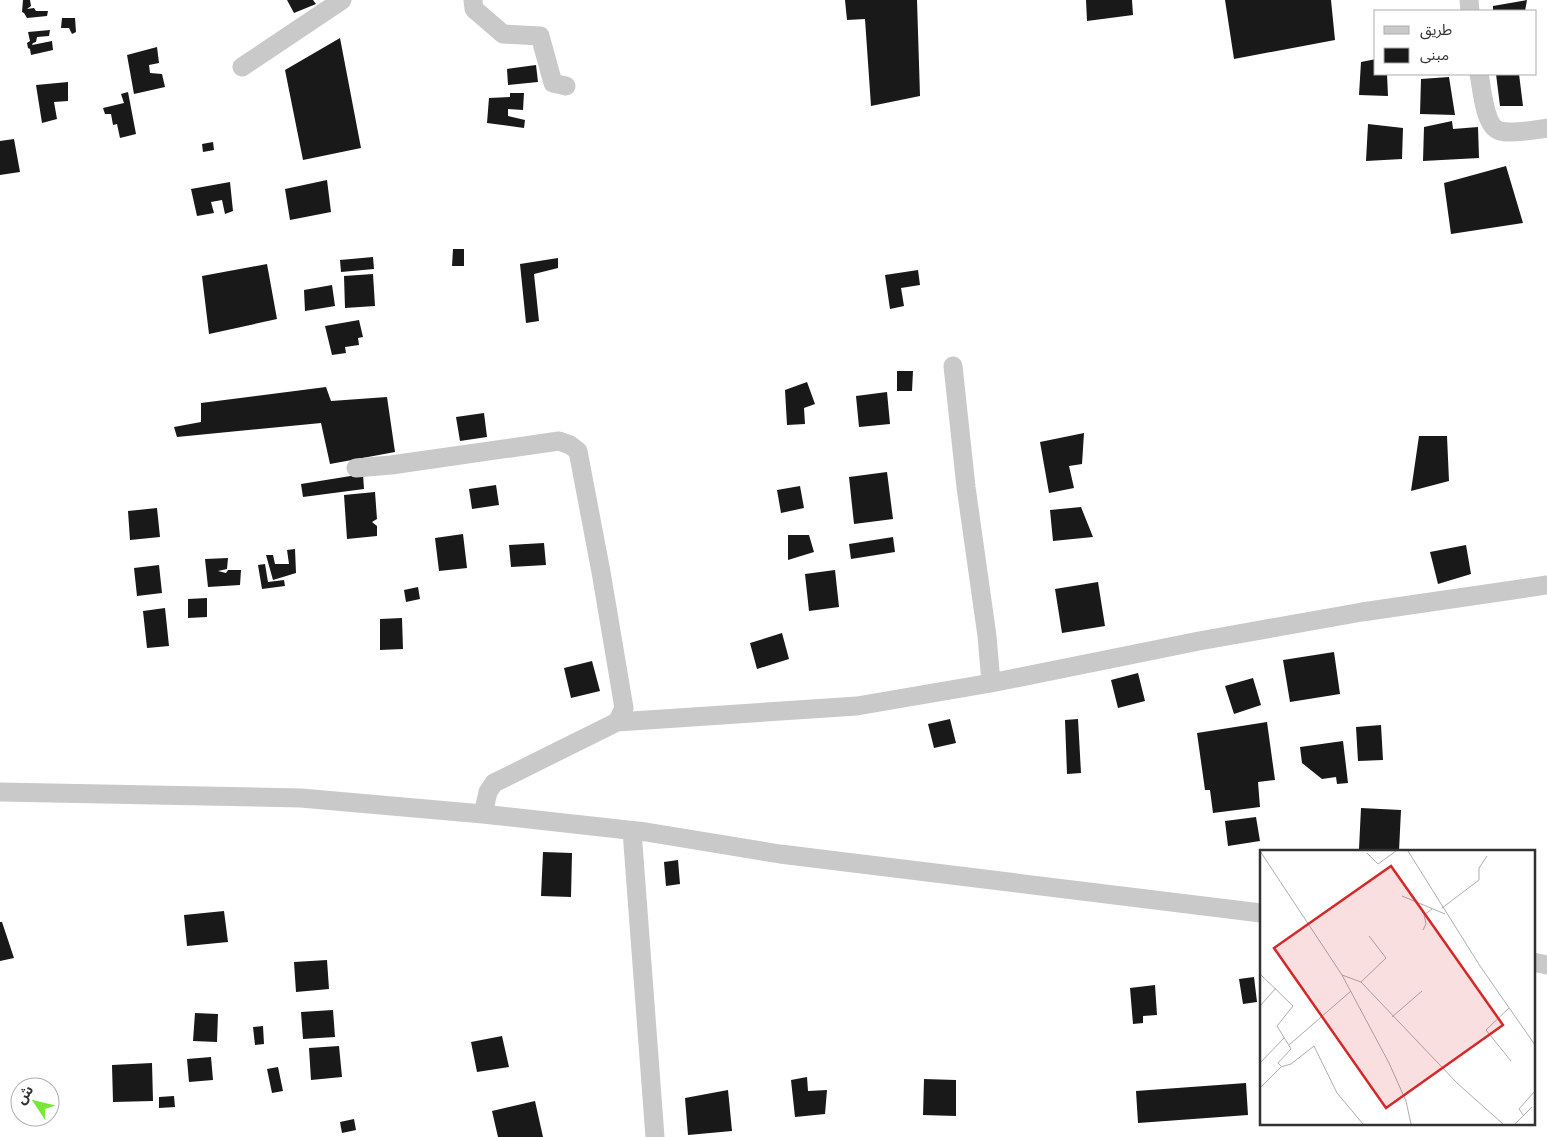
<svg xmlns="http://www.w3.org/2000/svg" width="1547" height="1137" font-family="Lato,'Noto Sans Arabic',sans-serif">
  <rect width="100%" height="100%" fill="#fff"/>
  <!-- building -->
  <path fill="#191919" d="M 23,0 L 30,0 L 31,6 L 27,9 L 34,8 L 36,11 L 48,11 L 47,16 L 27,18 L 24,13 L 22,12 Z
    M 287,0 L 313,0 L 316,4 L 294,13 Z
    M 845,0 L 917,0 L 920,96 L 871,106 L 865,19 L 847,20 Z
    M 1086,0 L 1132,0 L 1133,15 L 1087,21 Z
    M 1225,0 L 1331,0 L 1335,40 L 1234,59 Z
    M 1527,0 L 1525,11 L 1493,11 L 1493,6 Z
    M 62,18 L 75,18 L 76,32 L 72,34 L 69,28 L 61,28 Z
    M 50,30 L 49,36 L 37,37 L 36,42 L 33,43 L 32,45 L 52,41 L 53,50 L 31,55 L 30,49 L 28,48 L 27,43 L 30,41 L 28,32 Z
    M 340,38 L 361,148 L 303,160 L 285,70 Z
    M 157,47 L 159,63 L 149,65 L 150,73 L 162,74 L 165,87 L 134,94 L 127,55 Z
    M 1376,59 L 1376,74 L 1387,74 L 1388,96 L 1359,95 L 1361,62 Z
    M 536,65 L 538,82 L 508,85 L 507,69 Z
    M 1496,74 L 1519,74 L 1523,106 L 1500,106 Z
    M 1449,77 L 1455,115 L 1420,114 L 1421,79 Z
    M 68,82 L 68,101 L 54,102 L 57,119 L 42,123 L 36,85 Z
    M 128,92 L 136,134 L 120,138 L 117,124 L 113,125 L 111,114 L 105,114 L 103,108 L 124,103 L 121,94 Z
    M 510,93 L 524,93 L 523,110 L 508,109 L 508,116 L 525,120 L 524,128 L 487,123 L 489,98 L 510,97 Z
    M 1452,121 L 1453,129 L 1478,127 L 1479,158 L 1423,161 L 1424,127 Z
    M 1368,124 L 1403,128 L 1402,159 L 1366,161 Z
    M 14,139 L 20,172 L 0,175 L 0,141 Z
    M 213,142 L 214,150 L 203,152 L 202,144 Z
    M 1506,166 L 1523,223 L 1451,234 L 1444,183 Z
    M 327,180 L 331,212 L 290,220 L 285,189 Z
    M 230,182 L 233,211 L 225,214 L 222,200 L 211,202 L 214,213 L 197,216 L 191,189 Z
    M 453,249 L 464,249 L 464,266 L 452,266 Z
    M 373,257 L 374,269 L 341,272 L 340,260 Z
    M 558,258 L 558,268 L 534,274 L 539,321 L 526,323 L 520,264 Z
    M 267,264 L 277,319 L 209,334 L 202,276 Z
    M 918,270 L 920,285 L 901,288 L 904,306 L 890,309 L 885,275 Z
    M 373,274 L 375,306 L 345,308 L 344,276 Z
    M 332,285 L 335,306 L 305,311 L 304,290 Z
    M 359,320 L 363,337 L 358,338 L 359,345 L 345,347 L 346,353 L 332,355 L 325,326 Z
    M 897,371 L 913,371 L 912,391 L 897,391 Z
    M 807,382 L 815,404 L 804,408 L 805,424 L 787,425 L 785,390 Z
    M 326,387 L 331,401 L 387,397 L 395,452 L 330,464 L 321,423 L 177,437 L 174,427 L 201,422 L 201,403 Z
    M 887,392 L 890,424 L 859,427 L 856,396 Z
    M 484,413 L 487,437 L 460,441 L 456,417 Z
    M 1084,433 L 1082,464 L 1069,466 L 1074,488 L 1049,493 L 1040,442 Z
    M 1419,436 L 1447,436 L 1449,481 L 1411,491 Z
    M 887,472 L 893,519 L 854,524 L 849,477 Z
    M 363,474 L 364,489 L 303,497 L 301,484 Z
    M 496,485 L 499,505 L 472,509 L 469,489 Z
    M 800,486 L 804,508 L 781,513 L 777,490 Z
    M 375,492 L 377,519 L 372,522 L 377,526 L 377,536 L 347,539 L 344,495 Z
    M 1081,507 L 1093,537 L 1053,541 L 1050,510 Z
    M 157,508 L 160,537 L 130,540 L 128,511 Z
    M 463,534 L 467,568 L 439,571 L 435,538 Z
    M 788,535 L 809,535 L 814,552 L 788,560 Z
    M 893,537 L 895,552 L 851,559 L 849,544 Z
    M 544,543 L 546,565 L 511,567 L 509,545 Z
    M 1466,545 L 1471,574 L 1438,584 L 1430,552 Z
    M 295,549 L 296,573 L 273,580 L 266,555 L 273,555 L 275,564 L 289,564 L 287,550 Z
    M 228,558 L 227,569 L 218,571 L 226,573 L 228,570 L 241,570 L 240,585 L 208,587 L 205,559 Z
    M 265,564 L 268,582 L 284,580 L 285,586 L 262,589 L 258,565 Z
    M 159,565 L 162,593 L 137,596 L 134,568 Z
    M 835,570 L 839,607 L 809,611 L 805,574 Z
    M 1098,582 L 1105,626 L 1062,633 L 1055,589 Z
    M 418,587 L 420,599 L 406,602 L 404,590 Z
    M 207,598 L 207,617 L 188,618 L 188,599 Z
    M 165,608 L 169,646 L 147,648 L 143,611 Z
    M 402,618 L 403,649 L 380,650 L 380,619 Z
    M 782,633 L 789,659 L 757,669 L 750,643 Z
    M 1334,652 L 1340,694 L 1290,702 L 1283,660 Z
    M 592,661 L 600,691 L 571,698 L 564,668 Z
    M 1138,673 L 1145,701 L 1118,708 L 1111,680 Z
    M 1253,678 L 1261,705 L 1234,714 L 1225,686 Z
    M 950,719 L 956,743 L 934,748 L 928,724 Z
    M 1078,719 L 1081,773 L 1067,774 L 1065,720 Z
    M 1267,722 L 1275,780 L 1258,782 L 1260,807 L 1213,813 L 1210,790 L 1205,790 L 1197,733 Z
    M 1381,725 L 1383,760 L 1358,761 L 1356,727 Z
    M 1343,741 L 1348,783 L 1337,784 L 1336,777 L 1322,779 L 1302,763 L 1300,747 Z
    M 1361,808 L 1401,810 L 1399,851 L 1359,849 Z
    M 1256,817 L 1260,841 L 1228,846 L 1225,821 Z
    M 543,852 L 572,853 L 571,897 L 541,896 Z
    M 678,860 L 680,884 L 666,886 L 664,862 Z
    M 224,911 L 228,942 L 187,946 L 184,915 Z
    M 0,922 L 2,922 L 14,958 L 0,961 Z
    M 327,960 L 329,989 L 296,992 L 294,962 Z
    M 1254,977 L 1257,1002 L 1243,1004 L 1239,979 Z
    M 1155,985 L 1157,1015 L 1143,1016 L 1143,1023 L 1133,1024 L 1130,988 Z
    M 333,1010 L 335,1037 L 303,1039 L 301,1012 Z
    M 195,1013 L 218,1014 L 217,1042 L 193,1041 Z
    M 263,1026 L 264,1044 L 255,1045 L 253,1027 Z
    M 502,1036 L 509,1067 L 477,1072 L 471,1042 Z
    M 339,1046 L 342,1077 L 311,1080 L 309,1048 Z
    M 211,1057 L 213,1080 L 189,1082 L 187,1059 Z
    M 152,1063 L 153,1101 L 113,1102 L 112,1065 Z
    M 278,1067 L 283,1091 L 272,1093 L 267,1069 Z
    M 807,1077 L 808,1091 L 827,1090 L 825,1114 L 795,1117 L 791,1080 Z
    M 924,1079 L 956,1080 L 956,1116 L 923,1115 Z
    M 1246,1083 L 1248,1115 L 1138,1123 L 1136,1091 Z
    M 728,1090 L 732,1131 L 688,1135 L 685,1098 Z
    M 174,1096 L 175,1107 L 159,1108 L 159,1097 Z
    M 535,1101 L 543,1137 L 498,1137 L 492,1111 Z
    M 354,1119 L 356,1130 L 342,1133 L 340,1122 Z"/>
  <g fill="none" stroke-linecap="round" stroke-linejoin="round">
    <!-- minor -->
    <path stroke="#c9c9c9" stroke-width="19" d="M 473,0 L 474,9 L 503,34 L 540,36 L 553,83 L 566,86
      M 1469,0 L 1470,11
      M 242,67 L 342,0
      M 1479,74 C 1482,87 1484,127 1500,131 C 1511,134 1535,130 1547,128
      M 953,366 L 966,487 L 987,636 L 991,683
      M 356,468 L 391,465 L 559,441 L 570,445 L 578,451 L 601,572 L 624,708 L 617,722
      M 0,792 L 301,798 L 483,814 L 646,832 L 780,854 L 1261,913
      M 483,814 L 488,792 L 494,783 L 617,722 L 857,706 L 991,683 L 1199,641 L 1362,612 L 1547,585
      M 632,831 L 655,1137
      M 1533,962 L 1547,965"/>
  </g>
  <!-- overview -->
  <g transform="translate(1260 850)">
    <rect width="275" height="275" fill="#fff"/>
    <path fill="none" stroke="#adadad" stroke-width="1" d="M 0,1 L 82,125 L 129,213 L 146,251 L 151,274M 148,1 L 220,116 L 275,195M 107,3 L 118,14 L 136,1M 142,46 L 185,64M 182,58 L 219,30 L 219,18 L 227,6M 163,80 L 166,74 L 164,65 L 172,59M 0,124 L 33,156 L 17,176 L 31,199 L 18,213 L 21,216M 82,125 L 101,132 L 197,233 L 243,274M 101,132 L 126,108 L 109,86M 0,156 L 16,138M 249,158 L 226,180 L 251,211M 132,167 L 162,141M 29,195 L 91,141M 0,213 L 24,188M 0,238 L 21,217 L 31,214 L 54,196 L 77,243 L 103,274M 264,266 L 259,259 L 275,241M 255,274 L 272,257"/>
    <path fill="#d62828" fill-opacity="0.15" stroke="#d62828" stroke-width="2.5" d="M 131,16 L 243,175 L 126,258 L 14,98 Z"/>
    <rect width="275" height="275" fill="none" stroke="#323232" stroke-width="2.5"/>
  </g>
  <!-- legend -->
  <rect x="1374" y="10" width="162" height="65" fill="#ffffff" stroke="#adadad"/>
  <rect x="1384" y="26" width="25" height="8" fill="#c9c9c9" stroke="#adadad"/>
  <text x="1420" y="35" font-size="15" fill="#323232">طريق</text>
  <rect x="1384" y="48" width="25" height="15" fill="#191919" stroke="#adadad"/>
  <text x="1420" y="60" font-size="15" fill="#323232">مبنى</text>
  <!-- north arrow -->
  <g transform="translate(35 1102) rotate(305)"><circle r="24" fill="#ffffff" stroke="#adadad"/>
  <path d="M0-4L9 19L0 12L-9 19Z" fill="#77e637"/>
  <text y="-8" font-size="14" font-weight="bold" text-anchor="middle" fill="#323232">ش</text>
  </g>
</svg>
